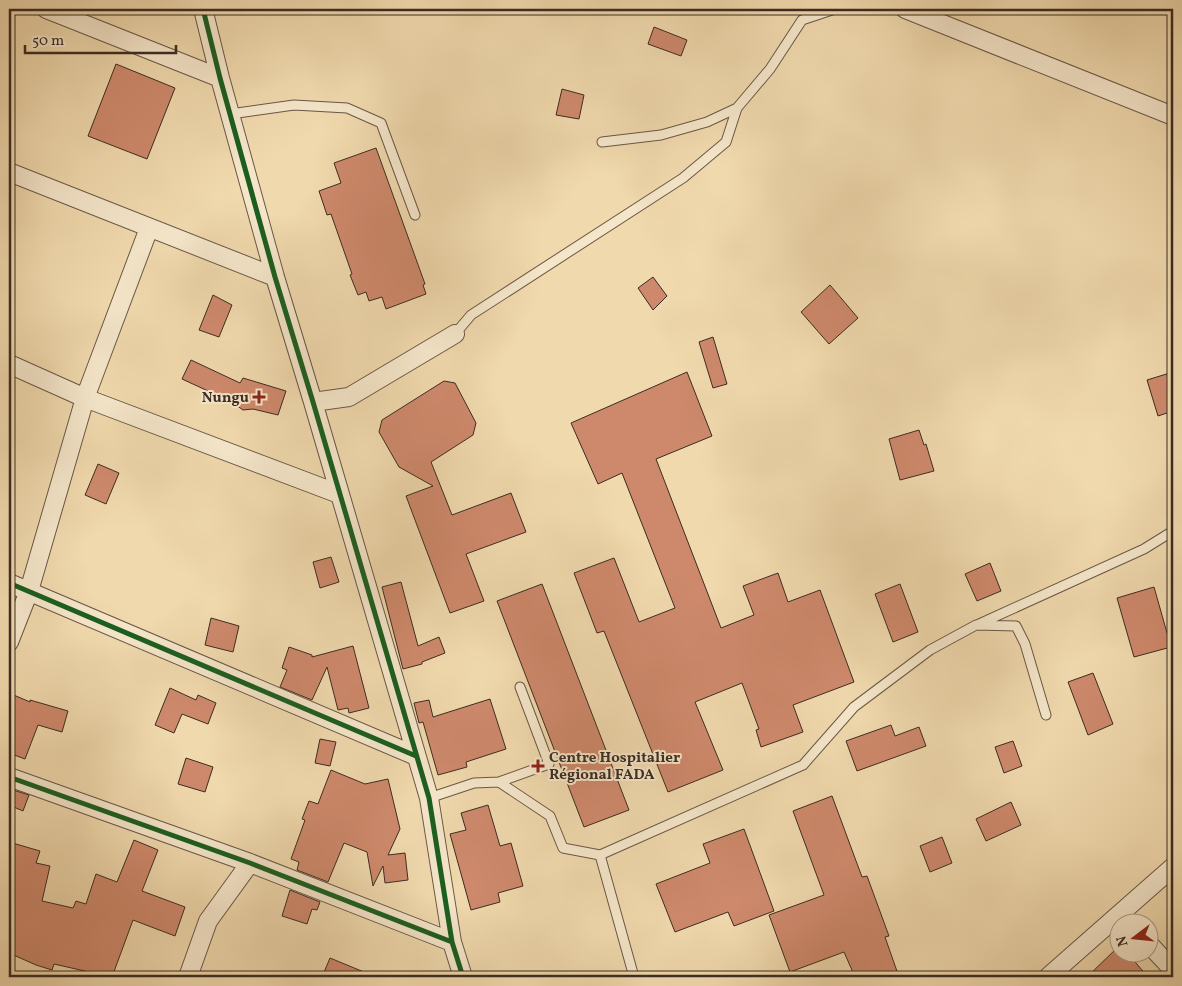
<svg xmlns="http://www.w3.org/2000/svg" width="1182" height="986" font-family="Vollkorn,serif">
  <rect width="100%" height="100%" fill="#f0d9ad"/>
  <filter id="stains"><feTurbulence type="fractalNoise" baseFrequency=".004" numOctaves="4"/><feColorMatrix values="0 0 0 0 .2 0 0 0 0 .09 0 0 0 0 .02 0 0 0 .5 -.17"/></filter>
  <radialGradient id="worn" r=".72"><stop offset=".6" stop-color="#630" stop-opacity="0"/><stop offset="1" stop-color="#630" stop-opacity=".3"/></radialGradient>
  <!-- building -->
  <path fill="#ce896c" stroke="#3c2c22" d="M 654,27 L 687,40 L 681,56 L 648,44 Z
    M 116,64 L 175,88 L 147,159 L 88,136 Z
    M 562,89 L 584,95 L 579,119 L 556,115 Z
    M 376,148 L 425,284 L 423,285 L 426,294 L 386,309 L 382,297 L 369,301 L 366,292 L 358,295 L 350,275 L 352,274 L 331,214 L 327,215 L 319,191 L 341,183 L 334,163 Z
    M 653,277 L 667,296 L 653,310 L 638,288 Z
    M 830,285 L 858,318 L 829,344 L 801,312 Z
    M 213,295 L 232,305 L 219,337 L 199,330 Z
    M 713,337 L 727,384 L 713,388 L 699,342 Z
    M 191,360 L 240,383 L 243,378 L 286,391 L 278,415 L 253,409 L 243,410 L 232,402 L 182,379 Z
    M 687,372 L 712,436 L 656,459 L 721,628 L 754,615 L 743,586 L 778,573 L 788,602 L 820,590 L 854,682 L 793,705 L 803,732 L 761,747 L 756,730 L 759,729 L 742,683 L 695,702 L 723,770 L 668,792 L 604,631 L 597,633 L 574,573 L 614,558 L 639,622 L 675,608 L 622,473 L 598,484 L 571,423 Z
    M 1173,372 L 1173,411 L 1158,416 L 1147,380 Z
    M 444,381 L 455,383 L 476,423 L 473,435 L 431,462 L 452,515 L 511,493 L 526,532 L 466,554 L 484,601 L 450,613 L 406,496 L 433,486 L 399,467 L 379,432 L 382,420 Z
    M 919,430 L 924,445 L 926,444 L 934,471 L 900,480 L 889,439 Z
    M 98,464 L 119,473 L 106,504 L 85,495 Z
    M 331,557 L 339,582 L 320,588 L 313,562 Z
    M 990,563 L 1001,591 L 977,601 L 965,574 Z
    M 401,582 L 418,646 L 439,637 L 445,653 L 422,662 L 422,664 L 403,669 L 382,587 Z
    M 542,584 L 629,810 L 584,827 L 497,601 Z
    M 900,584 L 918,632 L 893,642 L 875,594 Z
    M 1154,587 L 1171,647 L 1134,657 L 1117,598 Z
    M 211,618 L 239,626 L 233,652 L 205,645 Z
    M 353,646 L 369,708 L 349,713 L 348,708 L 338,710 L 327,667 L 312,700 L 280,687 L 287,670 L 282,668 L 289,647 L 312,655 L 312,657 Z
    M 1093,673 L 1113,724 L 1088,735 L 1068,682 Z
    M 170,688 L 196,700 L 198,695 L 216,703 L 208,724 L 182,714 L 174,733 L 155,725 Z
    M 9,693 L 30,702 L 30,700 L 68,711 L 62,732 L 38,725 L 25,759 L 9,753 Z
    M 490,699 L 506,749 L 466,762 L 467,767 L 438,775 L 423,722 L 419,723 L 414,703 L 429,700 L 433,717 Z
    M 891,725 L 895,736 L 919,727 L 926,746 L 857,771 L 846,741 Z
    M 320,739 L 336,742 L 330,766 L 315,763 Z
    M 1013,741 L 1022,766 L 1004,773 L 995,747 Z
    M 186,758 L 213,767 L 205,792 L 178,784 Z
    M 331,770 L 365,784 L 388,779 L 400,829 L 388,855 L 405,853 L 408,880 L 385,883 L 383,866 L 373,886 L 367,852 L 344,843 L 328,882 L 297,870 L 299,862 L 291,859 L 305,820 L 302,819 L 309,801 L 318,804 Z
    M 13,790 L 29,795 L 23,811 L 9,805 L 9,800 Z
    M 832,796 L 862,877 L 867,876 L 889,936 L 885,937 L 899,977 L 855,977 L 844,952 L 790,972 L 769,915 L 824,895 L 793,811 Z
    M 1011,802 L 1021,825 L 986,841 L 976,819 Z
    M 488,805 L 500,846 L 511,843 L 523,886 L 498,893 L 500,902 L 471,910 L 450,834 L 466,830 L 461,813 Z
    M 744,829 L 774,911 L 734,926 L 728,912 L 675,932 L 656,884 L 710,863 L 703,844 Z
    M 942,837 L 952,863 L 930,872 L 920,846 Z
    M 134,840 L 158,850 L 142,891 L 185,907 L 175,936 L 133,920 L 112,977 L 87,977 L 89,972 L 54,964 L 52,970 L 36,965 L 9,953 L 9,842 L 40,851 L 36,863 L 50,866 L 42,901 L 73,908 L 76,901 L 86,904 L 96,874 L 117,882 Z
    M 290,890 L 320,902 L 317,910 L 312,909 L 307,924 L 282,916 Z
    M 1118,947 L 1120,954 L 1124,954 L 1128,957 L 1130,956 L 1148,977 L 1087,977 Z
    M 330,958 L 376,977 L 322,977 Z"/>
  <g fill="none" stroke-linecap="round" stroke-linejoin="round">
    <defs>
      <path id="lane" d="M 230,114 L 294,105 L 347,108 L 381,123 L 415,215
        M 602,142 L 661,135 L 707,122 L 737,108
        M 455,334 L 471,315 L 683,178 L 726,142 L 737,108 L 770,69 L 802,20 L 835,9
        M 979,624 L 1144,549 L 1173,531
        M 499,782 L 549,764 L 520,687
        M 429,798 L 474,783 L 499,782 L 550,816 L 563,848 L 600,855 L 634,977
        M 600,855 L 803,765 L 854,707 L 930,650 L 976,625 L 1016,626 L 1025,644 L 1046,715"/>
      <path id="street" d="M 46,9 L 220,78
        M 203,9 L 220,78 L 275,277 L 313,402 L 429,798 L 452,942 L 463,977
        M 905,9 L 1173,116
        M 9,172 L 275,277
        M 9,364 L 85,398 L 339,494
        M 313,402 L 349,397 L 455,334
        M 9,583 L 416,756
        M 9,642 L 29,591 L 85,398 L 149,228
        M 9,777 L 250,863 L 452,942
        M 1150,945 L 1173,970
        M 188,977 L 208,921 L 250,863
        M 1048,977 L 1173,867"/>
    </defs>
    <!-- lane casing -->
    <use href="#lane" stroke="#695745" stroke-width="11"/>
    <!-- street casing -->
    <use href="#street" stroke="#695745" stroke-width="20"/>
    <!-- lane -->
    <use href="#lane" stroke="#f5e6ca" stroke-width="9"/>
    <!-- street -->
    <use href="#street" stroke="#f5e6ca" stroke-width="18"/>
    <defs>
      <path id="cycleway" d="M 203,9 L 220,78 L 275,277 L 313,402 L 429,798 L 452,942 L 463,977
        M 9,583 L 416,756
        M 9,777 L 250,863 L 452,942"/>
    </defs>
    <!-- cycleway casing -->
    <use href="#cycleway" stroke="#f5e6ca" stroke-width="8"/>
    <!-- cycleway -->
    <use href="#cycleway" stroke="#1b5e20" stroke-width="5"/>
  </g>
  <!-- markers -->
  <g fill="#8f2418" stroke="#f5e6ca" stroke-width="2">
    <path d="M256.5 389.5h5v5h5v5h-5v5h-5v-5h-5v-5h5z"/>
    <path d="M535.5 758.5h5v5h5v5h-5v5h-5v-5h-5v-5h5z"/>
  </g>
  <g text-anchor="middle" stroke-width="4" stroke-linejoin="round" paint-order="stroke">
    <!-- poi labels -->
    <g font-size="15" font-weight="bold" fill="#3c2c22" stroke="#f5e6ca" text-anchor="end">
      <text x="249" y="402">Nungu</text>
      <text x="549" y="762" text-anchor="start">Centre Hospitalier<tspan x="549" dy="17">Régional FADA</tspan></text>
    </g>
  </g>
  <!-- margin -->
  <rect width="1182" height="986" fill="none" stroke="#f0d9ad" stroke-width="30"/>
  <rect x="10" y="10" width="1162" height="966" fill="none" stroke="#3c2c22" stroke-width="2.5"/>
  <rect x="15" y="15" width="1152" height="956" fill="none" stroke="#3c2c22"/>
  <!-- north arrow -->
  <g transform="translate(1134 938) rotate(254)"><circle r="24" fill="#f5e6ca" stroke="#ab9c87"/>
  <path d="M0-4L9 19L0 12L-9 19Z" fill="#8f2418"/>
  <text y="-8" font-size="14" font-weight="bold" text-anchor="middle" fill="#3c2c22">N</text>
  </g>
  <!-- scale -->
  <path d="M25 45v8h151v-8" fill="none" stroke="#3c2c22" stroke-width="2.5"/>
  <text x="32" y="45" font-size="15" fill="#3c2c22" stroke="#f5e6ca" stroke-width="4" paint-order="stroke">50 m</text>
  <rect width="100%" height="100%" filter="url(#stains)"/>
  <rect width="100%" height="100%" fill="url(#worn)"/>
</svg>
